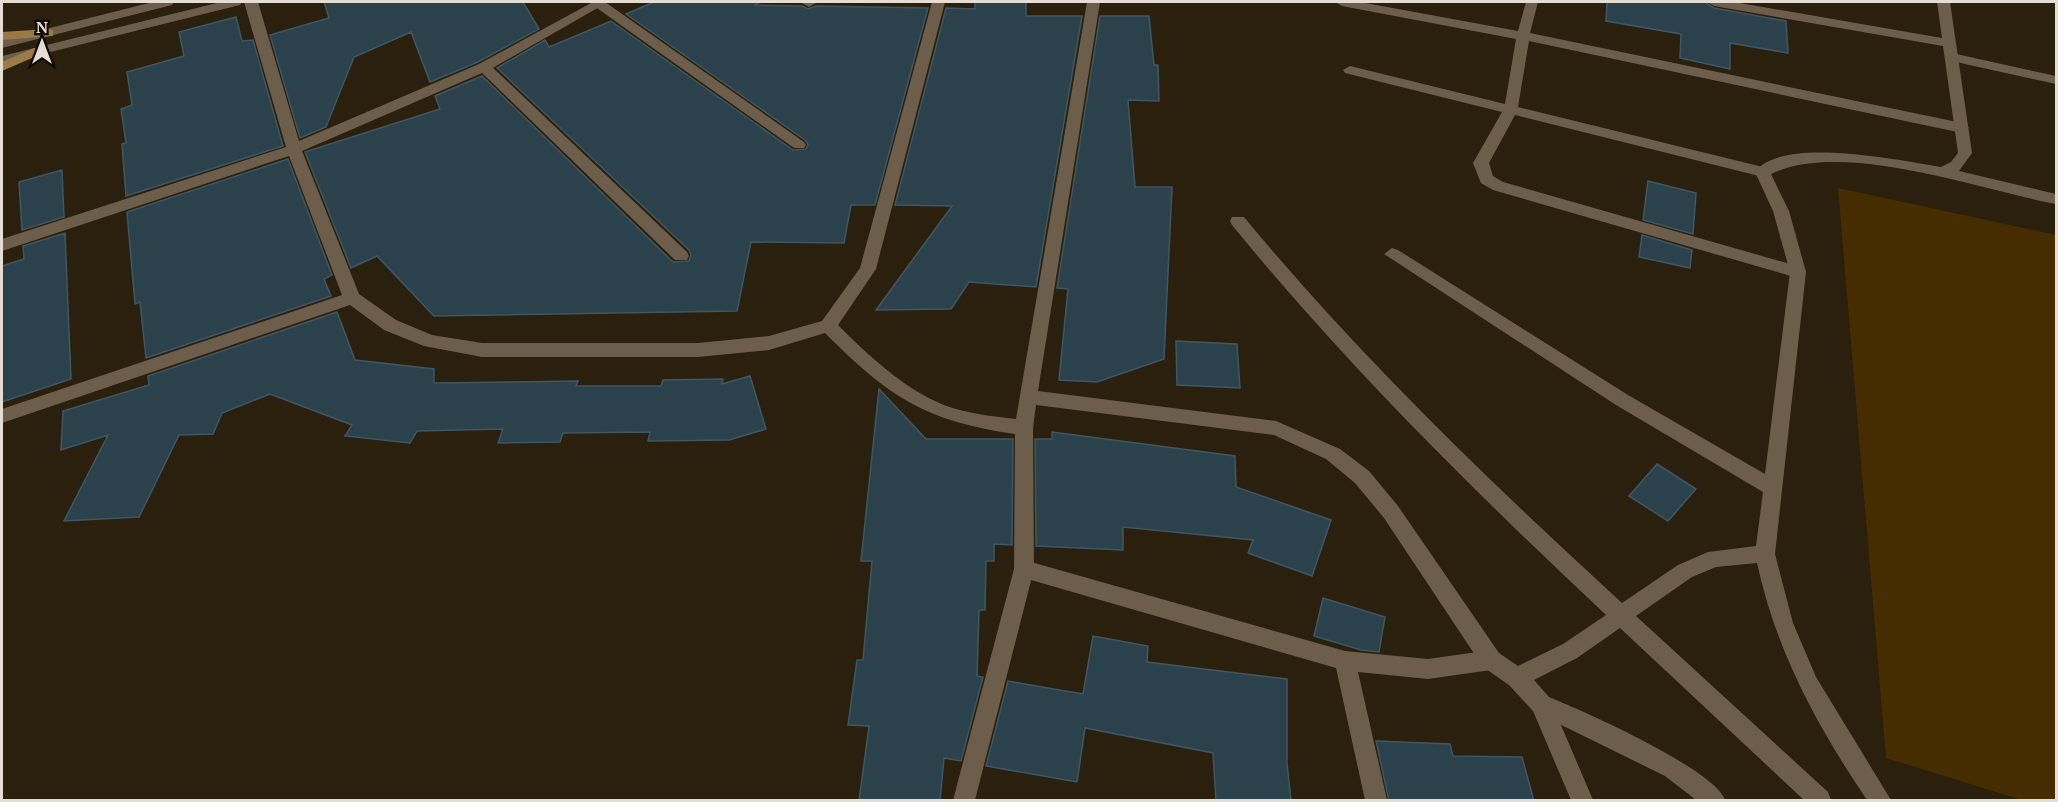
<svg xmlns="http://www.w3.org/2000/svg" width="2058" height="802" font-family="'PT Serif',serif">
  <rect width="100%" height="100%" fill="#2b1f0d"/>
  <!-- green -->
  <path fill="#462d01" d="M 1838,188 L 2056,235 L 2056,800 L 2022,800 L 1886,758 Z"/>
  <!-- building -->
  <path fill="#2b424d" stroke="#3f5763" stroke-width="1.5" d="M 324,2 L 523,2 L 539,29 L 478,62 L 430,82 L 411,32 L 354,57 L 326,127 L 300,138 L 270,35 L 329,18 Z
    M 654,2 L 761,2 L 754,5 L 802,6 L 808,9 L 816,6 L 928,8 L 875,205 L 851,205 L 844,243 L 751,242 L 737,311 L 434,316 L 377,256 L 351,268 L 305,152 L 440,109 L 435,96 L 482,76 L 673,262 L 689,261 L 691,255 L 689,250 L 497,68 L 545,40 L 549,47 L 611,21 L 793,150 L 806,149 L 808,144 L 805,140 L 626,14 Z
    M 975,2 L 1026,2 L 1026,16 L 1082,16 L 1036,287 L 969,282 L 951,309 L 876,310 L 952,206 L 895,205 L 946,8 L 975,9 Z
    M 1607,2 L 1705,2 L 1714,8 L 1786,21 L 1788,53 L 1730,43 L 1730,69 L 1680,58 L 1681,34 L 1606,21 Z
    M 1100,16 L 1149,16 L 1154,65 L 1158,65 L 1159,101 L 1128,100 L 1135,187 L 1172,187 L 1164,359 L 1097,382 L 1059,380 L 1068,289 L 1057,288 Z
    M 236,17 L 242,41 L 253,40 L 283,146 L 126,196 L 122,144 L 126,143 L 121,109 L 132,105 L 127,72 L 184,56 L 179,32 Z
    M 288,159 L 332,275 L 324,279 L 331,296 L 146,358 L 140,302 L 135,304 L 127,212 Z
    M 62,170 L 64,217 L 22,230 L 19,182 Z
    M 1648,181 L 1696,193 L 1693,234 L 1643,220 Z
    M 65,233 L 71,379 L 2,402 L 2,266 L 24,259 L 23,246 Z
    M 1642,235 L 1692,250 L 1690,268 L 1639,257 Z
    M 337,312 L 355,360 L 434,369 L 434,383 L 578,381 L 576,386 L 661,386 L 663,380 L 723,379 L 722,384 L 750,376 L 766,429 L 729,440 L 648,441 L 650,432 L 563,433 L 560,442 L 498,443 L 503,429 L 417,431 L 410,443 L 345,436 L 352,425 L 270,394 L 222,413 L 213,434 L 179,435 L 139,517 L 64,521 L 108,435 L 61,450 L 63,411 L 149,385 L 148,376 Z
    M 1176,341 L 1237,344 L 1240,388 L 1177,385 Z
    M 879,389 L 926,439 L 1013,439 L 1012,545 L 994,544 L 994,561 L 986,561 L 985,610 L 979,610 L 977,676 L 983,677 L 961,761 L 944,758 L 940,801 L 859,801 L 869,726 L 848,725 L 857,660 L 863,660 L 872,561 L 861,561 Z
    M 1052,432 L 1235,456 L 1236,487 L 1331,520 L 1312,576 L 1248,553 L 1253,540 L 1123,527 L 1123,550 L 1036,546 L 1035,439 L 1052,439 Z
    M 1657,464 L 1696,489 L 1668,521 L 1629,496 Z
    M 1323,598 L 1385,617 L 1379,652 L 1361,650 L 1314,636 Z
    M 1093,636 L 1148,646 L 1147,662 L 1287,679 L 1287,763 L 1291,801 L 1216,801 L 1213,753 L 1085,728 L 1077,782 L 986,766 L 1008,681 L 1083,694 Z
    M 1376,741 L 1450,744 L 1453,756 L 1522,757 L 1534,801 L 1389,801 Z"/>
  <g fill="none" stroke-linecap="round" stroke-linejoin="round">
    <!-- lane -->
    <path fill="#6c5e4a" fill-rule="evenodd" d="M 594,2 L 605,2 L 804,142 L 806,145 L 804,148 L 794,148 L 594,6 Z
      M 800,2 L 814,2 L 816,3 L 809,7 Z
      M 1335,2 L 1360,2 L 1518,31 L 1526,2 L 1538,2 L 1530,33 L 1962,123 L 1969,128 L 1962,133 L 1529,41 L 1518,107 L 1763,167 L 1771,172 L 1763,177 L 1515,115 L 1489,163 L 1493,176 L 1503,182 L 1804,268 L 1806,272 L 1798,278 L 1493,190 L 1481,183 L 1473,163 L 1502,112 L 1345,73 L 1343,70 L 1350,66 L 1505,104 L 1516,39 L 1342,6 Z
      M 1952,53 L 2056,76 L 2056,84 L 1947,60 L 1945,57 Z
      M 484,63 L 489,64 L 687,252 L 689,256 L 687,260 L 675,260 L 479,70 L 477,67 Z
      M 1024,560 L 1345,651 L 1428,659 L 1491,650 L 1499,653 L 1502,660 L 1499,667 L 1491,670 L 1428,679 L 1358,672 L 1387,800 L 1365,800 L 1336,668 L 1024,578 L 1017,575 L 1014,569 L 1017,563 Z
      M 1541,694 C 1576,707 1715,769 1725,800 L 1696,800 L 1665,776 L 1533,711 L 1530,704 L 1533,697 Z"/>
    <!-- street -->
    <path fill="#6c5e4a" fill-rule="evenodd" d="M 244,2 L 258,2 L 299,141 L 479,64 L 593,2 L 608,2 L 489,70 L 302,151 L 359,294 L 396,320 L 432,335 L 482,343 L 698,343 L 769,336 L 822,321 L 860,268 L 932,2 L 945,2 L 876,269 L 838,325 C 868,355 904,389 944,405 C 967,414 992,416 1016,419 L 1087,2 L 1100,2 L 1038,391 L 1276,421 L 1340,449 L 1369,471 L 1398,506 L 1499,653 L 1518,666 L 1563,644 L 1606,615 C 1474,491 1346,365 1232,225 L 1230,221 L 1232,217 L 1244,217 C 1359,356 1489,481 1622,603 L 1678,565 L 1708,552 L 1756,546 L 1763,492 L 1616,405 L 1384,254 L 1392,248 L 1398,250 L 1628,395 L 1765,474 L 1790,272 L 1773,211 L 1755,172 C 1781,135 1903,161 1941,167 L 1951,162 L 1958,153 L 1943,46 L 1714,6 L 1707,2 L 1734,2 L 1942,38 L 1937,2 L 1950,2 L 1972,153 L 1959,171 L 2056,194 L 2056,204 C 1981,190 1842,139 1771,174 L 1789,211 L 1806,272 L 1775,554 L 1793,623 L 1816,677 L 1891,800 L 1867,800 C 1817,726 1776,651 1757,563 L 1716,567 L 1692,577 L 1636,616 L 1828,792 L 1831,800 L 1804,800 L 1620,628 L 1577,658 L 1534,680 L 1549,697 L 1593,800 L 1571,800 L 1533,711 L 1509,685 L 1483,667 L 1384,518 L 1355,483 L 1326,459 L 1274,435 L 1036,405 L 1033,428 L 1034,569 L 975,800 L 953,800 L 1014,569 L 1015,434 C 925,421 889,397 825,333 L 769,350 L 698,357 L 482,357 L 424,346 L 384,330 L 350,305 L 2,423 L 2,409 L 342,295 L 289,156 L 2,251 L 2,239 L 286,147 Z"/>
    <!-- secondary -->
    <path fill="#6c5e4a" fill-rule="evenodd" d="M 153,2 L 174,2 L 172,5 L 2,48 L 2,40 Z
      M 221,2 L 242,2 L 240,5 L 2,64 L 2,56 Z"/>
    <!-- primary -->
    <path fill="#9c7a46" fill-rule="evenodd" d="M 48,29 L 53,30 L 53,36 L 2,40 L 2,32 Z
      M 34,48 L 41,52 L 39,55 L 2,71 L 2,62 Z"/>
  </g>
  <!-- border -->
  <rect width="2058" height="802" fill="none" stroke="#e6ddd2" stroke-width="6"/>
  <!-- north arrow -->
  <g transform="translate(42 42)" stroke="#0f0a04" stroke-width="4.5" paint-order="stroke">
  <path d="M0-4.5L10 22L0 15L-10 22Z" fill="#e6ddd2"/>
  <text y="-9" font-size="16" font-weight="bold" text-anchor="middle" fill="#e6ddd2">N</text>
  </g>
</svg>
